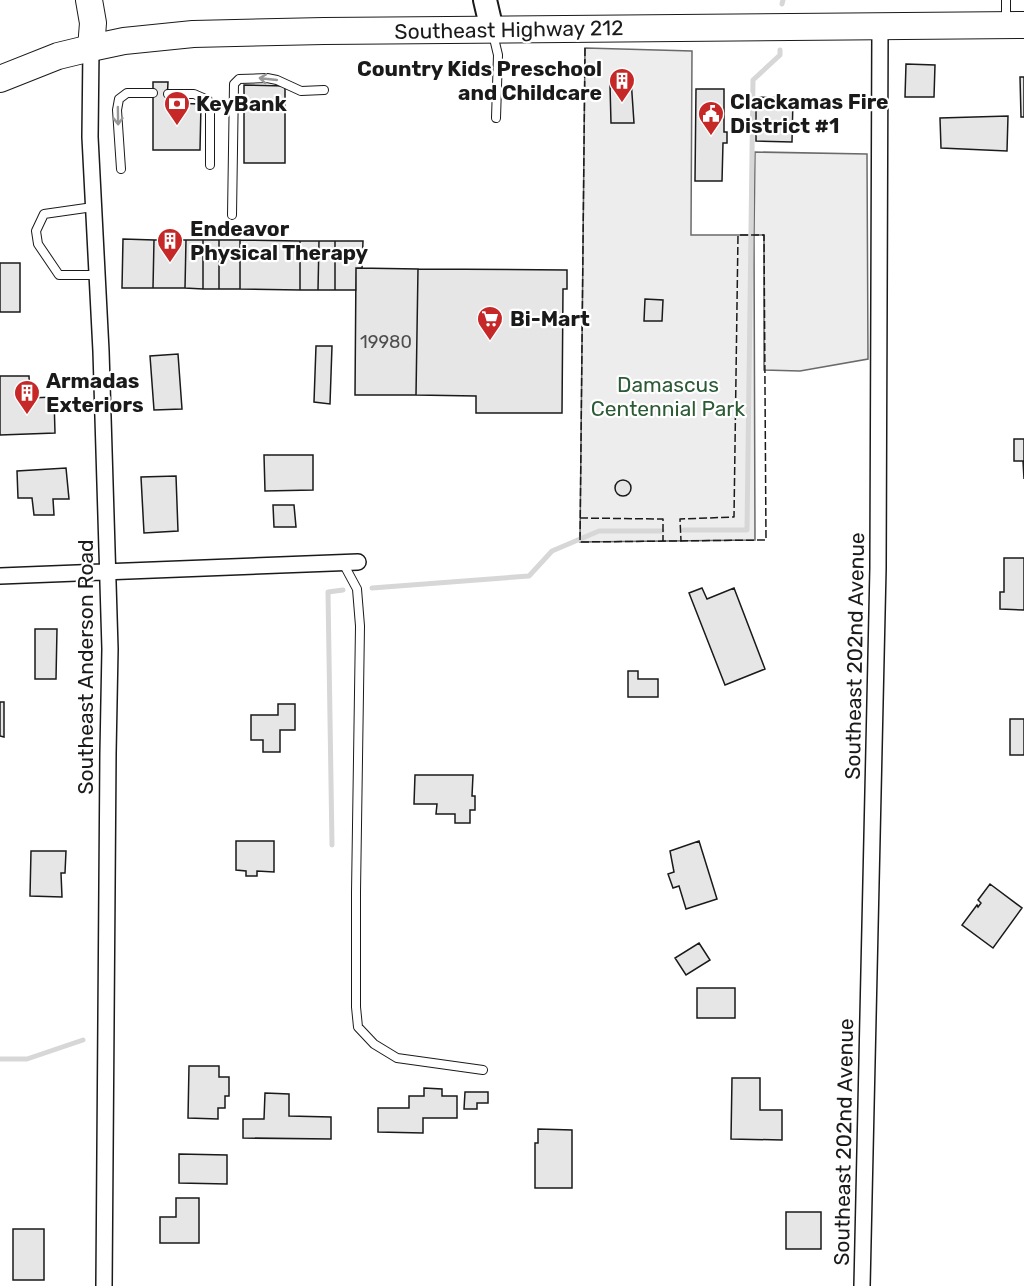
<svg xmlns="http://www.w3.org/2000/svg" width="1024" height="1286" font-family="Rubik,sans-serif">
  <rect width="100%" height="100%" fill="#fff"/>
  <!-- green -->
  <path fill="#ededed" stroke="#6a6a6a" stroke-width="1.5" d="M 585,48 L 692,51 L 691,235 L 754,235 L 755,152 L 867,154 L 868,359 L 800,371 L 764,370 L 764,235 L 754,235 L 755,540 L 580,542 Z"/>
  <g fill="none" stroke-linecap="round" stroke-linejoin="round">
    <!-- stream -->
    <path stroke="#d7d7d7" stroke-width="5" d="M 782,4 L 783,0
      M 684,530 L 747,530 L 753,80 L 780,55 L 780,50
      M 372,588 L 529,576 L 552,551 L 599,531 L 662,531
      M 332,845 L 328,592 L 343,590
      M 0,1059 L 27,1059 L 83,1040"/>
  </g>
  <!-- building -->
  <path fill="#e6e6e6" stroke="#1a1a1a" stroke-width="1.5" d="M 906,64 L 935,65 L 934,97 L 905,97 Z
    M 1020,77 L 1024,77 L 1024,117 L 1021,117 Z
    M 611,79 L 631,79 L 634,123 L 611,123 L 610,85 L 612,85 Z
    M 153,82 L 168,82 L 167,103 L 201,104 L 200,150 L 153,150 Z
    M 244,85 L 285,86 L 285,163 L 244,163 Z
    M 696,89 L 724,89 L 724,132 L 727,132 L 727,143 L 723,143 L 722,181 L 695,181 Z
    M 756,97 L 793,98 L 792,142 L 756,141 Z
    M 1008,116 L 1007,151 L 941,148 L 940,118 Z
    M 123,239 L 154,240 L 153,288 L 122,288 Z
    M 154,240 L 186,240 L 185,288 L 153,288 Z
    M 186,240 L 203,240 L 203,289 L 185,288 Z
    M 203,240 L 219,240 L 219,289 L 203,289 Z
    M 219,240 L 240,240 L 240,289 L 219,289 Z
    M 240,240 L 300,241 L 300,290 L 240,289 Z
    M 300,241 L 319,241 L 318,290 L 300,290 Z
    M 319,241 L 335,241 L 335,290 L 318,290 Z
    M 335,241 L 363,241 L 362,268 L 356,268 L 356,290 L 335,290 Z
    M 0,263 L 20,263 L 20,312 L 0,312 Z
    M 356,268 L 418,269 L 416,395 L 355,395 Z
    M 418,269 L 567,270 L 567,289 L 563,289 L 562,413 L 476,413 L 476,396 L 416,395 Z
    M 645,299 L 663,300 L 662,321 L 644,321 Z
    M 316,346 L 332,346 L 330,404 L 314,402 Z
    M 178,354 L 182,409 L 154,410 L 150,356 Z
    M 0,376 L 29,376 L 30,398 L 54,397 L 55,433 L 0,435 Z
    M 1014,439 L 1024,439 L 1024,479 L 1023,461 L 1014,461 Z
    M 264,455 L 313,455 L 313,490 L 265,491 Z
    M 66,468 L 69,499 L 53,499 L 54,515 L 34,515 L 32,498 L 18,498 L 17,471 Z
    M 176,476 L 178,531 L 144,533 L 141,477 Z
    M615 488a8 8 0 1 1 16 0a8 8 0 1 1-16 0Z
    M 273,505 L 294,505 L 296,527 L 274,527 Z
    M 1004,558 L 1024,558 L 1024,610 L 1000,609 L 1000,592 L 1004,592 Z
    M 702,588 L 707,599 L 734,588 L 765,669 L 725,685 L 689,593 Z
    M 35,629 L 57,629 L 56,679 L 35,679 Z
    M 628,671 L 638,671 L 638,679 L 658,679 L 658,697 L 628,697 Z
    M 0,702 L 4,702 L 4,737 L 0,736 Z
    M 278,704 L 295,704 L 295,730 L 280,730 L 280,752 L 263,752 L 263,740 L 251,740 L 251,715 L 278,715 Z
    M 1010,719 L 1024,719 L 1024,755 L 1010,755 Z
    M 415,775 L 473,775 L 472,796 L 475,796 L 475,810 L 470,810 L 470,823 L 455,823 L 455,814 L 436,814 L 437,804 L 414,804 Z
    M 236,841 L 274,841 L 274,872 L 257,871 L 257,876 L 246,876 L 246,871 L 236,870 Z
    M 699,841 L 717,899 L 686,909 L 679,886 L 673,888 L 668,874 L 674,872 L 670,851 Z
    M 31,851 L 66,851 L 65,873 L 61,873 L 62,897 L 30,896 Z
    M 990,884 L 1022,908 L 993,948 L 962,925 L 977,905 L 978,907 L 981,903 L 978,900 Z
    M 699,943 L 710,960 L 686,975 L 675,958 Z
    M 697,988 L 735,988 L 735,1018 L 697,1018 Z
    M 189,1066 L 219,1066 L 219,1077 L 229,1077 L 229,1096 L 225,1096 L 225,1108 L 218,1108 L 218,1119 L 188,1118 Z
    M 732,1078 L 760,1078 L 760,1110 L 782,1110 L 782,1140 L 731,1139 Z
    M 424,1088 L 442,1089 L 442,1096 L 457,1096 L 457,1118 L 423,1118 L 423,1133 L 378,1132 L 378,1108 L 409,1108 L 409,1096 L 424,1096 Z
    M 465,1092 L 488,1092 L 488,1103 L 477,1103 L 477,1109 L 464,1109 Z
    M 265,1093 L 289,1094 L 289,1116 L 331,1117 L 331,1139 L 243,1138 L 243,1119 L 264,1119 Z
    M 538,1129 L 572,1130 L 572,1188 L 535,1188 L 535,1143 L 538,1143 Z
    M 179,1154 L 227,1155 L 227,1184 L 179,1183 Z
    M 176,1198 L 199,1198 L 199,1243 L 160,1243 L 160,1217 L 176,1217 Z
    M 786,1212 L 821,1212 L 821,1249 L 786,1249 Z
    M 13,1229 L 44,1229 L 44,1280 L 13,1280 Z"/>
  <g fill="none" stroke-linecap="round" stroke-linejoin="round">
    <defs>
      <path id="service" d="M 1006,21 L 1006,0
        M 493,34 L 498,55 L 496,118
        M 168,94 L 194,94 L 208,100 L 210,106 L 210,165
        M 121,169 L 117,110 L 119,99 L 127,93 L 153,93
        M 93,207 L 44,214 L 36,231 L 38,244 L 59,275 L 96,275
        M 232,215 L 234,84 L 239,79 L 267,78 L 277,80 L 301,91 L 324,90
        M 343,563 L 357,589 L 360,626 L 356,892 L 356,1007 L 358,1027 L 374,1044 L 397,1058 L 483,1070"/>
      <path id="minor" d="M 91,48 L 90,137 L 101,351 L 110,649 L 108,753 L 104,1286
        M 0,576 L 358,562
        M 862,1286 L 878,568 L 880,27"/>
      <path id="secondary" d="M 485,0 L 492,30"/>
      <path id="primary" d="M 89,0 L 93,23 L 91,48"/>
      <path id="trunk" d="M 0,79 L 58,56 L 91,48 L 124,41 L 193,34 L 324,31 L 1024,25"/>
    </defs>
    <!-- service casing -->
    <use href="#service" stroke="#1a1a1a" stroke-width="10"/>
    <!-- minor casing -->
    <use href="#minor" stroke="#1a1a1a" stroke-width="18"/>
    <!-- secondary casing -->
    <use href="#secondary" stroke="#1a1a1a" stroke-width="26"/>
    <!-- primary casing -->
    <use href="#primary" stroke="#1a1a1a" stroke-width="28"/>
    <!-- trunk casing -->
    <use href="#trunk" stroke="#1a1a1a" stroke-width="28"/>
    <!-- service -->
    <use href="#service" stroke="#fff" stroke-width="8"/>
    <!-- minor -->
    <use href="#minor" stroke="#fff" stroke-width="15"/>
    <!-- secondary -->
    <use href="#secondary" stroke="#fff" stroke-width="22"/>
    <!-- primary -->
    <use href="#primary" stroke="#fff" stroke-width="26"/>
    <!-- trunk -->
    <use href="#trunk" stroke="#fff" stroke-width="26"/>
    <!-- fence -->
    <path stroke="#1a1a1a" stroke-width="1.5" stroke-dasharray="8 3" stroke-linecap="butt" d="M 585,48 L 580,542 L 766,540 L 764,235 L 738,235 L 734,517 L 680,519 L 681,541
      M 580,518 L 663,519 L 663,541"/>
  </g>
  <!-- one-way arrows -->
  <defs><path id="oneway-shaft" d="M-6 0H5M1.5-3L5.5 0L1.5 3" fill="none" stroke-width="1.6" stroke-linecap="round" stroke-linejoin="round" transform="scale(1.5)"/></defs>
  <g stroke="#989898">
    <use href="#oneway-shaft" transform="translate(268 79) rotate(-174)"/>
    <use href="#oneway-shaft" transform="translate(118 116) rotate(89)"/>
  </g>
  <!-- icons -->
  <defs>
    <symbol id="building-pin" viewBox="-11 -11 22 30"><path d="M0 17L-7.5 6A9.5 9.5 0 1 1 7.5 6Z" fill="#c62828" stroke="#fff"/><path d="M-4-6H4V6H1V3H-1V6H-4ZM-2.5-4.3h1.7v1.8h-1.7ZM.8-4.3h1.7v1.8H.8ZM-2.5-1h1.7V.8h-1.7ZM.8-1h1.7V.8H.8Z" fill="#fff"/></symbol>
    <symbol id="bank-pin" viewBox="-11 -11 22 30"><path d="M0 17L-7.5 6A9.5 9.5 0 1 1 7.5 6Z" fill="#c62828" stroke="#fff"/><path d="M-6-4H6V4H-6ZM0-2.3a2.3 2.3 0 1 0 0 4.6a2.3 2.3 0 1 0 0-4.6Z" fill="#fff"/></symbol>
    <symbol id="civic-pin" viewBox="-11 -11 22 30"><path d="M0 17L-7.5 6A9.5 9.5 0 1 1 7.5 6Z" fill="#c62828" stroke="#fff"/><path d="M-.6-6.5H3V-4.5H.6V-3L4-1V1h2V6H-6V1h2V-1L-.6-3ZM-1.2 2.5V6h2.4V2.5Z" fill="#fff"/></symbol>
    <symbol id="supermarket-pin" viewBox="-11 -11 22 30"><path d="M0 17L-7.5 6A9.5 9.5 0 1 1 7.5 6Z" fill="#c62828" stroke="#fff"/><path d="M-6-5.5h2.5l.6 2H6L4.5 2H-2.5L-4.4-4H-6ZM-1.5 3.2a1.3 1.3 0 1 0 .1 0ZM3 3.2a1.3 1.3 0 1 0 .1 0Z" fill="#fff"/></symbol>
  </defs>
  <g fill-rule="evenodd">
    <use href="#building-pin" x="607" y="66" width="30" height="40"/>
    <use href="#bank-pin" x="162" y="89" width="30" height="40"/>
    <use href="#civic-pin" x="696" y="99" width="30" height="40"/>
    <use href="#building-pin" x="155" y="226" width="30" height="40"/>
    <use href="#supermarket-pin" x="475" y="304" width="30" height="40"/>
    <use href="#building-pin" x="12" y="378" width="30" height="40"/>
  </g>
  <g text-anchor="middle" stroke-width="4.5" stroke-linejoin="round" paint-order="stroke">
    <!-- number labels -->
    <g font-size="18" fill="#4d4d4d">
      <text x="386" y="348">19980</text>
    </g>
    <!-- street labels -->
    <g font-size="21" fill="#1a1a1a" stroke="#fff">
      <text transform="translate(509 30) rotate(-1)" y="7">Southeast Highway 212</text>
      <text transform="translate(855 656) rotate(-89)" y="7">Southeast 202nd Avenue</text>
      <text transform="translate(86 667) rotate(-90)" y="7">Southeast Anderson Road</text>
      <text transform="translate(844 1142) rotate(-89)" y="7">Southeast 202nd Avenue</text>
    </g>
    <!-- poi labels -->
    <g font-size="21" font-weight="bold" fill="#1a1a1a" stroke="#fff" text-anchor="start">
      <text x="602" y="76" text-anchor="end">Country Kids Preschool<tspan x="602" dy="24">and Childcare</tspan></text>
      <text x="730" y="109">Clackamas Fire<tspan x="730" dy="24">District #1</tspan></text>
      <text x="196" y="111">KeyBank</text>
      <text x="190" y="236">Endeavor<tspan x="190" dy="24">Physical Therapy</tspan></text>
      <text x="510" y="326">Bi-Mart</text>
      <text x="46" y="388">Armadas<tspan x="46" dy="24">Exteriors</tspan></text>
    </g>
    <!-- park labels -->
    <g font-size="21" fill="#2b5a34" stroke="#fff">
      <text x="668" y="392">Damascus<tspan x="668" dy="24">Centennial Park</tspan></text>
    </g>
  </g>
</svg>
